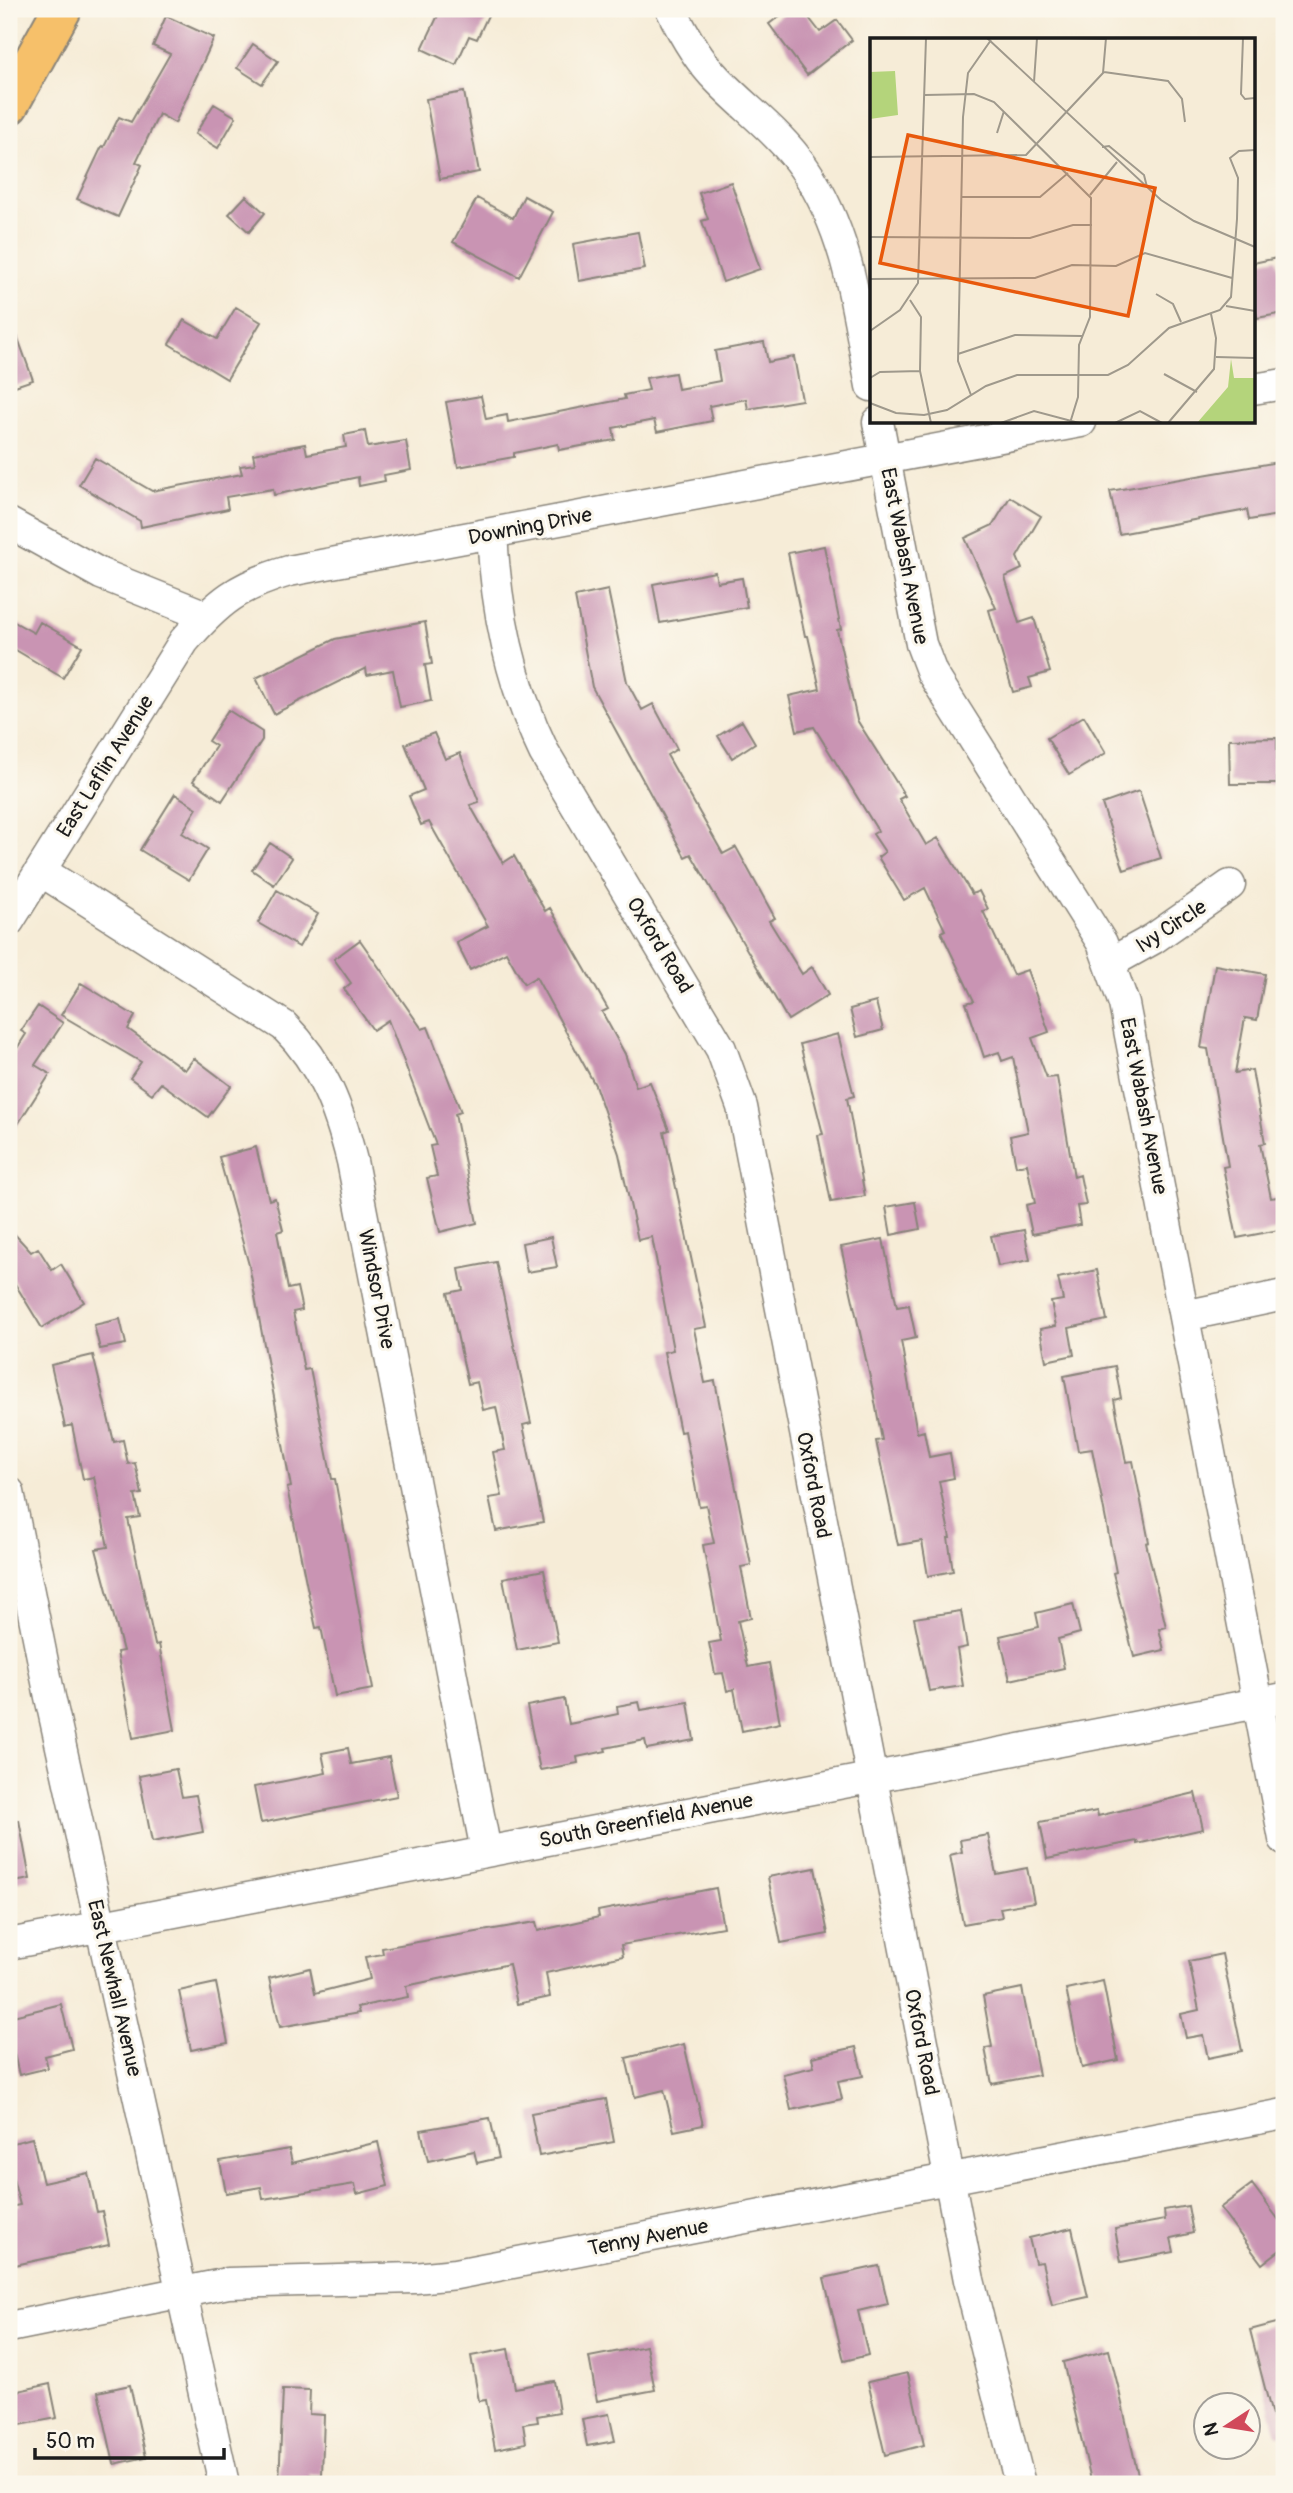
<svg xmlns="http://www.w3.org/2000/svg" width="1293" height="2493" font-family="Pangolin,sans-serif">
  <rect width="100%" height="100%" fill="#fbf7ec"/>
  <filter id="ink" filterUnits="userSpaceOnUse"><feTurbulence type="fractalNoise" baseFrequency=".0143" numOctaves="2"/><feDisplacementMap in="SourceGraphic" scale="14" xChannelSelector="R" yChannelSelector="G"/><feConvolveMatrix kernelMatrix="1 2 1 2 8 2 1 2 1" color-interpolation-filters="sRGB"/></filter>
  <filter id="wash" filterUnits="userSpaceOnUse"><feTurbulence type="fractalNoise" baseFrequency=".00686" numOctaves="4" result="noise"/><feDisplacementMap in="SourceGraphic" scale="28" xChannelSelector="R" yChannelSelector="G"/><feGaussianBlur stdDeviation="1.57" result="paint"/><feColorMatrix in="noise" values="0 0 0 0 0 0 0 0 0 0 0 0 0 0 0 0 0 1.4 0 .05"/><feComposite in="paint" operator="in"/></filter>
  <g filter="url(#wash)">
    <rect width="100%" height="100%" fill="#f6ecd7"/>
    <g id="blocks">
      <!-- building -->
      <path fill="#c994b3" d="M 441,9 L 491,9 L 477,39 L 469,36 L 456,65 L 422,49 Z
        M 789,9 L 802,9 L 820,32 L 837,20 L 852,40 L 807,75 L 769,24 Z
        M 166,16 L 214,38 L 175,123 L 159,114 L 136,162 L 142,165 L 118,217 L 77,199 L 102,146 L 104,147 L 119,117 L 131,122 L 170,54 L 153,46 Z
        M 253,44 L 278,61 L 262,84 L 237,68 Z
        M 464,92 L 479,172 L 440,179 L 426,99 Z
        M 214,104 L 236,117 L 218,148 L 195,134 Z
        M 731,182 L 760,269 L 723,282 L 702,221 L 708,219 L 699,193 Z
        M 246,196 L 265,213 L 249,232 L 229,214 Z
        M 524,196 L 553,212 L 519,277 L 453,242 L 477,198 L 513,218 Z
        M 638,232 L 645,269 L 579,281 L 573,244 Z
        M 1277,258 L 1280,273 L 1284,272 L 1284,313 L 1257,318 L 1256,312 L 1253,313 L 1253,263 Z
        M 236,307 L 261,322 L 227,379 L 169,344 L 184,320 L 217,339 Z
        M 11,319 L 33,380 L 9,388 L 9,320 Z
        M 764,342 L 768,362 L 794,357 L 802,400 L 748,409 L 746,399 L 709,406 L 712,421 L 657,432 L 654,420 L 613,428 L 615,440 L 559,450 L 558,444 L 514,453 L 514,457 L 458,467 L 446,402 L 481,396 L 486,419 L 507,415 L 508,422 L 625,399 L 624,395 L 649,390 L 646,378 L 675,373 L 678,389 L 720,381 L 715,351 Z
        M 365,431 L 368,447 L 406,441 L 411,470 L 384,475 L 385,481 L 359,486 L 358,477 L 274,495 L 273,489 L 226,497 L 228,509 L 141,527 L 140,521 L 79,485 L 95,458 L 152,491 L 242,474 L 240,466 L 255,464 L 253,454 L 305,444 L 307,454 L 346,447 L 344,435 Z
        M 1284,461 L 1284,514 L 1249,520 L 1247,510 L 1119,534 L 1110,491 Z
        M 1010,497 L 1041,516 L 1017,557 L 1022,569 L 1005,577 L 1019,623 L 1034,618 L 1050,672 L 1029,678 L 1032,687 L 1013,692 L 989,610 L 996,608 L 965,538 L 993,525 Z
        M 824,546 L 841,629 L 837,630 L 857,720 L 905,796 L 899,799 L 926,845 L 938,838 L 972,894 L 979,891 L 988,909 L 983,911 L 1013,975 L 1027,970 L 1049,1032 L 1032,1038 L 1047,1078 L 1057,1077 L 1074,1177 L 1080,1175 L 1086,1205 L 1077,1206 L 1080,1225 L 1032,1234 L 1026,1205 L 1035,1203 L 1027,1164 L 1016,1166 L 1010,1136 L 1028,1132 L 1013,1057 L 1002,1061 L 999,1052 L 984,1057 L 966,1003 L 974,1001 L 941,932 L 945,930 L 925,888 L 904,900 L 878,857 L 885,852 L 873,834 L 878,831 L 814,727 L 797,731 L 789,696 L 820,689 L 808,636 L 805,636 L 788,553 Z
        M 715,572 L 717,582 L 742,578 L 747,607 L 660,623 L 653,584 Z
        M 608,590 L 627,682 L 642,710 L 653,704 L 677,749 L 667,755 L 723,854 L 736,847 L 775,918 L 769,921 L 802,974 L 812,967 L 828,995 L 788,1020 L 691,854 L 685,857 L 592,687 L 575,597 Z
        M 9,619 L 34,633 L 40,622 L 82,646 L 63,678 L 9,646 Z
        M 425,622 L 432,664 L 425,665 L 431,701 L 400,707 L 393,670 L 367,675 L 366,668 L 274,714 L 256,678 L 335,639 Z
        M 228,710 L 262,732 L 262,740 L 222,801 L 193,781 L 216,746 L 208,741 Z
        M 1084,716 L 1106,753 L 1069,775 L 1047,738 Z
        M 742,721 L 755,743 L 732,758 L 718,736 Z
        M 434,733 L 445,759 L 460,753 L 479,802 L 470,805 L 503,863 L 514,856 L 545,911 L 550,908 L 608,1009 L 602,1012 L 625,1054 L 636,1087 L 650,1082 L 669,1130 L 664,1132 L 706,1327 L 694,1329 L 705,1383 L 715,1381 L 751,1565 L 741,1567 L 751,1618 L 738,1621 L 748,1667 L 769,1663 L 780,1723 L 742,1731 L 734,1689 L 727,1691 L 723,1673 L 715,1674 L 709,1643 L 721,1641 L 703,1545 L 714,1543 L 706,1505 L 699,1506 L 685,1431 L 680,1432 L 664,1352 L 673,1350 L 652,1237 L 638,1240 L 619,1154 L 595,1085 L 536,977 L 524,984 L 506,952 L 470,970 L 456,942 L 488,926 L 429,822 L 421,825 L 409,796 L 424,790 L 405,744 Z
        M 1277,738 L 1277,784 L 1230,784 L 1229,739 Z
        M 1139,791 L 1161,858 L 1124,870 L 1102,804 Z
        M 175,794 L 197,808 L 182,833 L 208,849 L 189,880 L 140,850 Z
        M 270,843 L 292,858 L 274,885 L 252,870 Z
        M 277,890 L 318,914 L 299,947 L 258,923 Z
        M 360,940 L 422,1029 L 428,1027 L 461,1112 L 455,1114 L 477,1223 L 440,1232 L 427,1178 L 437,1176 L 430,1146 L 436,1145 L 388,1020 L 373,1030 L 344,989 L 351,983 L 334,959 Z
        M 1215,965 L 1265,974 L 1257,1020 L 1245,1018 L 1235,1073 L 1252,1070 L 1265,1143 L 1260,1144 L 1271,1198 L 1278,1197 L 1284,1229 L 1237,1238 L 1223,1167 L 1228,1166 L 1208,1049 L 1201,1048 Z
        M 81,983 L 135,1016 L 128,1029 L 185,1070 L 194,1058 L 231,1086 L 208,1117 L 161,1083 L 152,1094 L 130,1078 L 141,1062 L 61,1015 Z
        M 876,1002 L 883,1030 L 857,1037 L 850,1009 Z
        M 38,1006 L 63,1023 L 35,1065 L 50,1074 L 9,1138 L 9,1061 L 26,1034 L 21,1031 Z
        M 838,1034 L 854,1096 L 847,1098 L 865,1196 L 831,1202 L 818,1135 L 823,1134 L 800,1044 Z
        M 256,1147 L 269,1200 L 275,1198 L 283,1230 L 277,1232 L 288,1289 L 297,1287 L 302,1310 L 293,1312 L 304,1370 L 310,1369 L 332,1479 L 335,1479 L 373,1689 L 335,1696 L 321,1627 L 316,1628 L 307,1587 L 287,1488 L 291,1487 L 249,1265 L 219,1157 Z
        M 915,1202 L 920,1229 L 891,1235 L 886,1207 Z
        M 9,1228 L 31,1252 L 38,1248 L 52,1270 L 61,1264 L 84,1302 L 42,1328 L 9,1274 Z
        M 1024,1230 L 1030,1260 L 998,1266 L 991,1236 Z
        M 551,1237 L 557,1267 L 527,1272 L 522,1243 Z
        M 883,1239 L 897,1307 L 909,1305 L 916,1338 L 901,1341 L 917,1433 L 924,1431 L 929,1457 L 950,1453 L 954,1478 L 939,1481 L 950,1538 L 948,1538 L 953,1571 L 928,1576 L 922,1541 L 898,1545 L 876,1441 L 882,1440 L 873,1391 L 841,1247 Z
        M 496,1262 L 531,1423 L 523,1425 L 543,1522 L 496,1531 L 489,1498 L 502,1496 L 493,1452 L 505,1450 L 496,1407 L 483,1410 L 477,1382 L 468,1384 L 448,1293 L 463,1290 L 459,1269 Z
        M 1097,1270 L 1107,1320 L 1069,1328 L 1074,1355 L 1046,1361 L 1040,1329 L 1056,1326 L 1051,1302 L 1063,1300 L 1058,1278 Z
        M 120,1319 L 126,1344 L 100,1349 L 94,1325 Z
        M 93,1355 L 114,1442 L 123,1440 L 128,1464 L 135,1463 L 142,1494 L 135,1495 L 140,1517 L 128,1519 L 155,1645 L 159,1644 L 175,1730 L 133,1738 L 117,1652 L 123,1651 L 96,1549 L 108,1547 L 94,1477 L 83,1479 L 72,1425 L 65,1427 L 51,1365 Z
        M 1115,1366 L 1121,1398 L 1114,1400 L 1126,1462 L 1133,1461 L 1149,1542 L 1146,1543 L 1166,1627 L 1159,1629 L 1164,1650 L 1134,1657 L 1113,1573 L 1116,1572 L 1092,1449 L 1078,1451 L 1064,1376 Z
        M 544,1570 L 558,1642 L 517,1650 L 503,1578 Z
        M 1073,1604 L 1080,1633 L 1058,1639 L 1064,1668 L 1010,1680 L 1000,1636 L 1039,1627 L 1036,1613 Z
        M 961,1611 L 967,1647 L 957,1649 L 963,1686 L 929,1691 L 914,1618 Z
        M 564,1699 L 569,1724 L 618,1714 L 617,1706 L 639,1702 L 641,1710 L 688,1702 L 694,1740 L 647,1749 L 645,1740 L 605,1748 L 606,1751 L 577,1757 L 578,1763 L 540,1770 L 527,1706 Z
        M 348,1748 L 351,1764 L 389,1757 L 397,1796 L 261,1823 L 254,1787 L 326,1773 L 322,1753 Z
        M 176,1769 L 182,1797 L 196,1795 L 203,1832 L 152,1842 L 139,1776 Z
        M 1195,1793 L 1203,1829 L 1137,1844 L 1137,1841 L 1047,1859 L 1040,1822 L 1097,1811 L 1098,1816 Z
        M 19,1820 L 30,1879 L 9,1883 L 9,1821 Z
        M 988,1835 L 996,1874 L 1027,1868 L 1034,1902 L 1000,1908 L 1002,1917 L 963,1924 L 950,1855 L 962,1852 L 960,1840 Z
        M 815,1868 L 828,1934 L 781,1943 L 768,1877 Z
        M 716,1888 L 723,1927 L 621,1945 L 623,1956 L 546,1973 L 550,1997 L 517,2004 L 509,1964 L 406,1986 L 408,1997 L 357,2007 L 359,2013 L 280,2027 L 269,1978 L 310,1968 L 315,1993 L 370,1979 L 365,1957 L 383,1954 L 382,1948 L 536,1922 L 538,1931 L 599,1917 L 598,1911 Z
        M 1222,1954 L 1242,2051 L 1208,2058 L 1203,2035 L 1186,2038 L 1181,2014 L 1199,2010 L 1189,1961 Z
        M 1103,1981 L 1118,2060 L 1082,2068 L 1066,1989 Z
        M 216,1983 L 228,2043 L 191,2050 L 179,1991 Z
        M 1022,1988 L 1039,2075 L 992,2084 L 985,2048 L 992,2047 L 983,1996 Z
        M 61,2004 L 72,2049 L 45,2056 L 48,2068 L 19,2075 L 9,2032 L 9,2017 Z
        M 684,2044 L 703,2125 L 674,2131 L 664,2090 L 635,2097 L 626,2058 Z
        M 856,2047 L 863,2076 L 838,2081 L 842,2099 L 791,2110 L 783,2074 L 814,2067 L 812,2057 Z
        M 606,2099 L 614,2142 L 539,2156 L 531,2113 Z
        M 490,2118 L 499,2158 L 477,2163 L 474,2151 L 428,2161 L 421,2130 Z
        M 32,2138 L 43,2183 L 88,2173 L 97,2212 L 102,2211 L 109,2245 L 15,2265 L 9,2232 L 9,2207 L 20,2205 L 9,2164 L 9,2144 Z
        M 378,2142 L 388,2186 L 357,2194 L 355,2184 L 263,2199 L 261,2187 L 226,2193 L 220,2161 L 289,2149 L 292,2163 Z
        M 1252,2184 L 1284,2227 L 1284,2247 L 1262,2264 L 1220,2208 Z
        M 1188,2206 L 1193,2233 L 1171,2238 L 1174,2252 L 1121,2262 L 1115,2229 L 1165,2220 L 1164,2210 Z
        M 1072,2228 L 1088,2297 L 1052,2305 L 1042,2262 L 1035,2263 L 1029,2238 Z
        M 879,2266 L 888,2304 L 858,2311 L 868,2355 L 844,2361 L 824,2278 Z
        M 1284,2321 L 1284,2434 L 1277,2435 L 1250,2330 Z
        M 646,2346 L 655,2390 L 597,2401 L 589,2357 Z
        M 508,2349 L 515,2388 L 554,2381 L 559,2412 L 537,2416 L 538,2422 L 523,2424 L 526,2443 L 495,2449 L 486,2400 L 479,2401 L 471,2356 Z
        M 1109,2350 L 1118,2386 L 1140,2484 L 1092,2484 L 1063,2362 Z
        M 908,2373 L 924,2445 L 885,2455 L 868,2382 Z
        M 50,2384 L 57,2418 L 9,2427 L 9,2393 Z
        M 130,2385 L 146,2457 L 114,2464 L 98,2392 Z
        M 283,2389 L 310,2390 L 309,2414 L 324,2415 L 322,2475 L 310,2475 L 309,2484 L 279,2484 Z
        M 609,2414 L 615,2441 L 587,2446 L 582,2419 Z"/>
    </g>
  </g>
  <g filter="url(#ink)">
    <use href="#blocks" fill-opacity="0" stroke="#89847a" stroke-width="2"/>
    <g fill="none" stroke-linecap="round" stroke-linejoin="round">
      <defs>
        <path id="minor" d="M 671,9 C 683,34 698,60 718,80 C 746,109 781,134 804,168 C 849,233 857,311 871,386
          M 1253,389 L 1284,384
          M 878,422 L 921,644 L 932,673 L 1102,943 L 1124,1004 L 1284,1839
          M 9,523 L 101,574 L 206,616
          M 492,533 C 496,610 510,682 544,752 L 721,1049 L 742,1107 L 969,2280 L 1020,2484
          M 41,871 L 284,1026 C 323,1065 339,1109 352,1161 L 486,1851
          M 9,921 L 184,641 C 219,601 238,586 289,571 L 1081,422
          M 1110,963 L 1153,939 L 1230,885
          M 1184,1316 L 1284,1295
          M 9,1492 L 50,1697 L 224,2484
          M 9,1944 L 1284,1698
          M 9,2327 L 228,2283 L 415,2278 L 456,2274 L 1284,2114"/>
        <path id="major" d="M 9,105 L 62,9"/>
      </defs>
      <!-- minor casing -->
      <use href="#minor" stroke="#89847a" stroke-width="33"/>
      <!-- major casing -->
      <use href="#major" stroke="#89847a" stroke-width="42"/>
      <!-- minor -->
      <use href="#minor" stroke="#fff" stroke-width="30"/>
      <!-- major -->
      <use href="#major" stroke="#f6c06b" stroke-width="38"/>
    </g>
  </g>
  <g text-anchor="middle" stroke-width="6" stroke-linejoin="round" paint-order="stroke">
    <!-- street labels -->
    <g font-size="21" fill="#1c1c1c" stroke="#fbf7ec">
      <text transform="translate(530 526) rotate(-11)" y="7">Downing Drive</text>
      <text transform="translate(905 556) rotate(79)" y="7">East Wabash Avenue</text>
      <text transform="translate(105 766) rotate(-58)" y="7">East Laflin Avenue</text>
      <text transform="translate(1171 926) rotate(-33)" y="7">Ivy Circle</text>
      <text transform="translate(660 945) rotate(59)" y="7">Oxford Road</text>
      <text transform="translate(1144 1106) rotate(79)" y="7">East Wabash Avenue</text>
      <text transform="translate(377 1289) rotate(79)" y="7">Windsor Drive</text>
      <text transform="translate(814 1485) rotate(79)" y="7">Oxford Road</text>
      <text transform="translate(646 1820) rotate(-11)" y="7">South Greenfield Avenue</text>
      <text transform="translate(115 1988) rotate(77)" y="7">East Newhall Avenue</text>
      <text transform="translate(922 2042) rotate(79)" y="7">Oxford Road</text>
      <text transform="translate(648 2237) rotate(-11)" y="7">Tenny Avenue</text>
    </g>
  </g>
  <!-- overview -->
  <g transform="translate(870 38)">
    <rect width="385" height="385" fill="#f6ecd7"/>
    <path d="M 25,33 L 28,77 L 0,81 L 0,34 ZM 361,321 L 364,340 L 385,340 L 385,385 L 327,385 L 358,349 Z" fill="#b4d47b"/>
    <path fill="none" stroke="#9f998c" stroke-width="2" d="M 117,0 L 291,162 L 324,183 L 385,209M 199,0 L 236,1M 373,0 L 371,56 L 375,61 L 385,60M 234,34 L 298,43 L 312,61 L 315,84M 164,44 L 167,0M 55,57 L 104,56 L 124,64 L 221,160 L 220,279 L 209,307 L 208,359 L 200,385M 127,95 L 134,73M 232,109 L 239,108 L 274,137 L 277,149M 0,119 L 156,117 L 233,35 L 236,0M 220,157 L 247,124M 91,159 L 170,159 L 198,135M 0,199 L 160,200 L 203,187 L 222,187M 0,241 L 165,240 L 202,227 L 246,228 L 275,215 L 362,240M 286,256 L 303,266 L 311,284M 40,262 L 51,279 L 50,333 L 61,385M 356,268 L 385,273M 0,293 L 30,272 L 48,245 L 56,0M 88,316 L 145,297 L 212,298M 346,319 L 385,320M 294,336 L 327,354M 0,340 L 10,334 L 50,333M 101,357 L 88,323 L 93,79 L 98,35 L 121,2M 0,365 L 26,375 L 54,377 L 77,372 L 116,348 L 147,337 L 238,337 L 258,327 L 299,290 L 350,272 L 361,259 L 367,181 L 368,140 L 360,120 L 369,113 L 385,112M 131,385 L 164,373 L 209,385M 245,385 L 270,373 L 292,385M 298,385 L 344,331 L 346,300 L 341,276"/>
    <path fill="#e8590c" fill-opacity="0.15" stroke="#e8590c" stroke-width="3.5" d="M 38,97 L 285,150 L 258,278 L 10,225 Z"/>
    <rect width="385" height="385" fill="none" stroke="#1c1c1c" stroke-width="3.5"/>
  </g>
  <!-- margin -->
  <rect width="1293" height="2493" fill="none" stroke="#fbf7ec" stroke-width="35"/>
  <!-- north arrow -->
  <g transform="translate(1227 2426) rotate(258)"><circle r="33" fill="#fbf7ec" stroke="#a29f99" stroke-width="2"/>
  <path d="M0-5L12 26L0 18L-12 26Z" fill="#d1495b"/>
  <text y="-10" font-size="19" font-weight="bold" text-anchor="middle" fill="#1c1c1c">N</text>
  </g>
  <!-- scale -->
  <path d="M35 2448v10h189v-10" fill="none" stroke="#1c1c1c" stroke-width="3.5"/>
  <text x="46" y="2448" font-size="21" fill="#1c1c1c" stroke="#fbf7ec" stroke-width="5" paint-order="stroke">50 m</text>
</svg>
